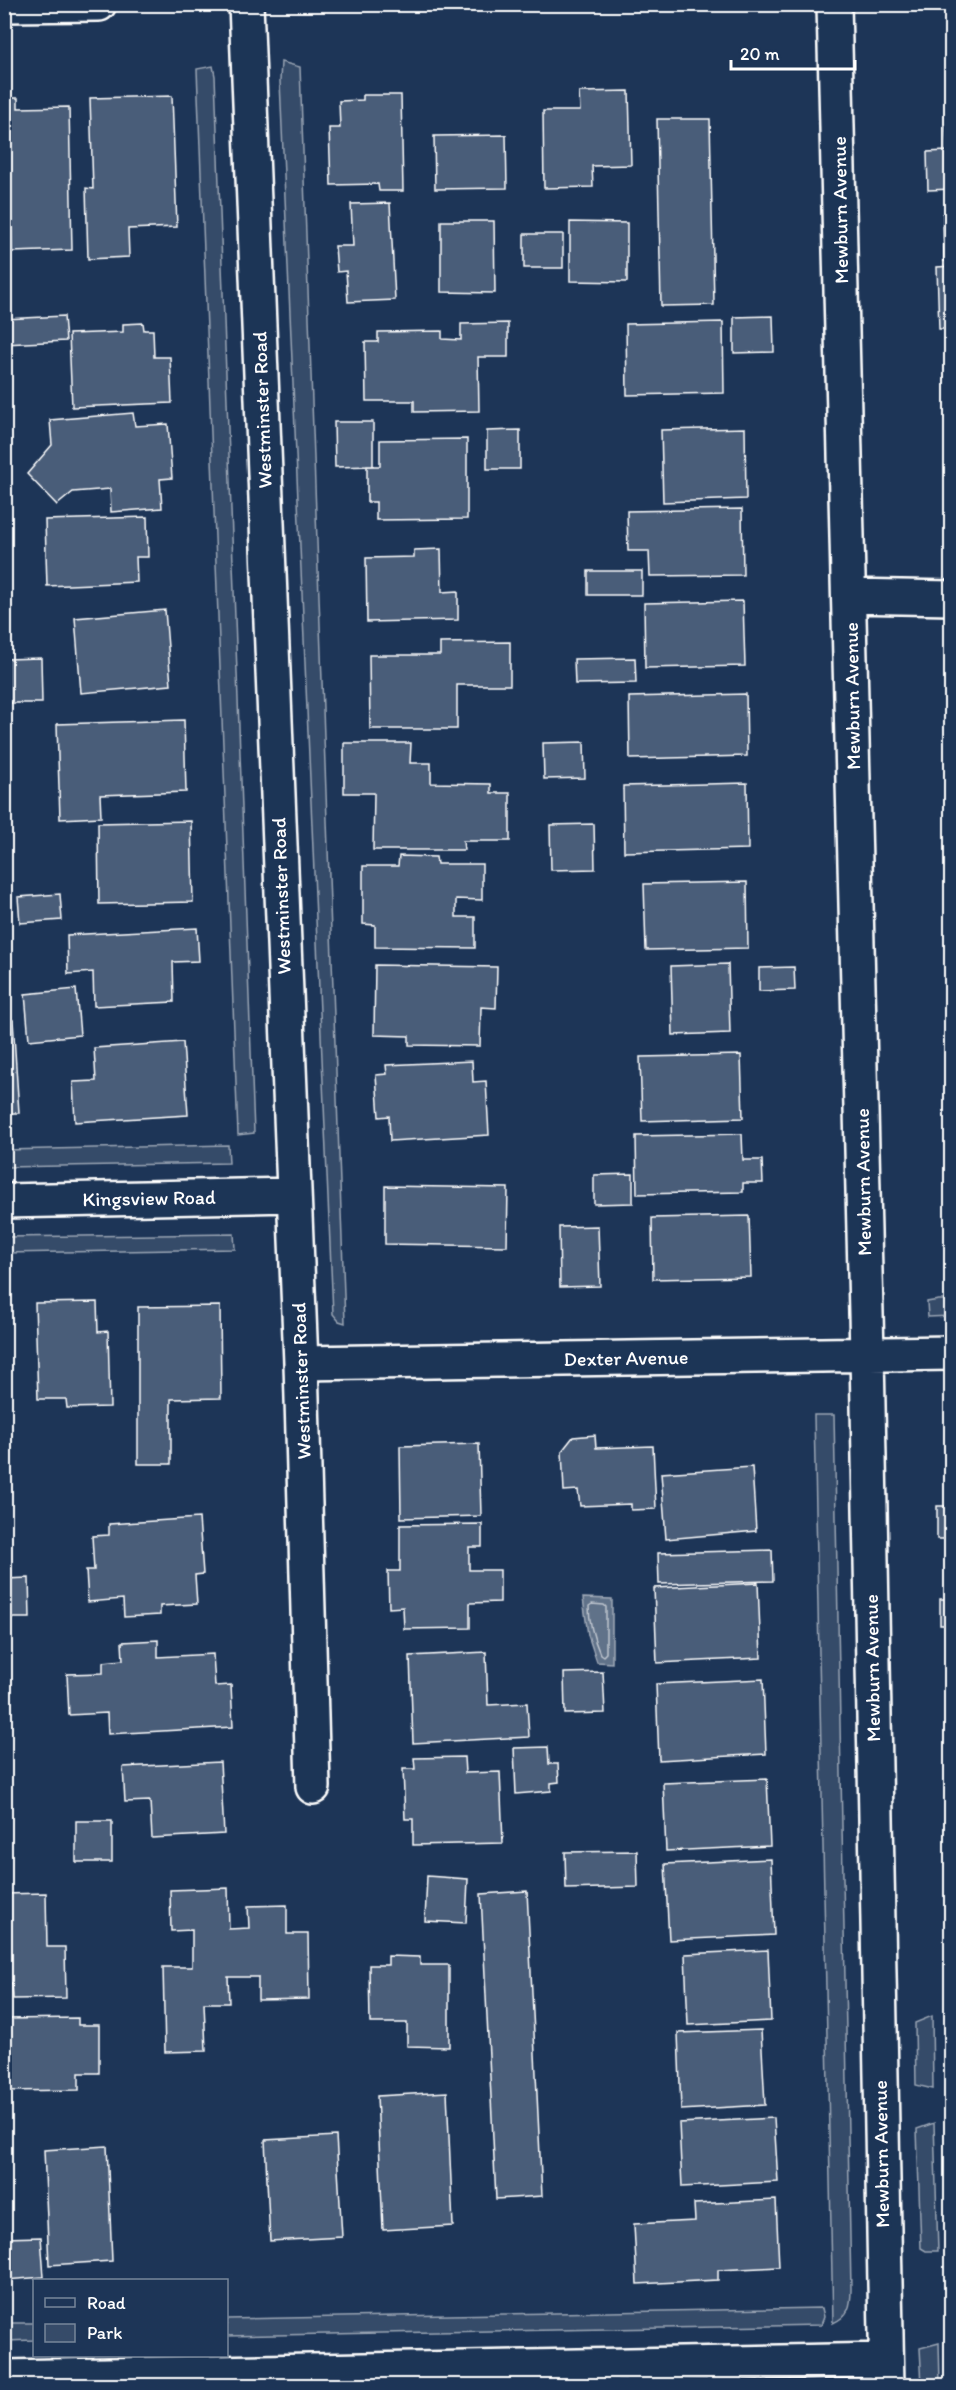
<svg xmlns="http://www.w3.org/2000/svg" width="956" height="2390" font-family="Itim,sans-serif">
  <rect width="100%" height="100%" fill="#1d3557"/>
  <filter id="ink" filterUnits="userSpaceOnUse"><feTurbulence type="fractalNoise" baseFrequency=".0167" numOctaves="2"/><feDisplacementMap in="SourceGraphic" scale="12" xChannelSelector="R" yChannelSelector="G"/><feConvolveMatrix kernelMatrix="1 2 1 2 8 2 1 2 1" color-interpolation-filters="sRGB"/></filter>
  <g filter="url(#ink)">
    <!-- green -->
    <path fill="#364b69" stroke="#9aa5b4" stroke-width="1.5" d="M 281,62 L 300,67 L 345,1323 L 339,1321 L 333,1314 L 280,81 Z
      M 213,66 L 215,76 L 254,1133 L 238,1135 L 197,69 Z
      M 228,1145 L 229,1163 L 5,1167 L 5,1150 Z
      M 234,1234 L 235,1249 L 5,1253 L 5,1237 Z
      M 939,1300 L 951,1300 L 951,1316 L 928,1317 L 927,1302 Z
      M 814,1415 L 834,1415 L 851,2289 C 851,2306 849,2316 833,2323 Z
      M 932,2016 L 933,2089 L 916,2085 L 915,2023 Z
      M 934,2123 L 938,2251 L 926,2251 L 921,2248 L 917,2129 Z
      M 822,2308 L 824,2317 L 821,2325 L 226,2336 L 227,2319 Z
      M 5,2323 L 34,2323 L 34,2340 L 5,2341 Z
      M 939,2343 L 940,2385 L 922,2385 L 920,2348 Z"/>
    <!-- water -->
    <path fill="#617289" stroke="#a0aab8" stroke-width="1.5" d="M 583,1598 L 612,1599 L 612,1663 L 597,1662 L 588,1635 Z"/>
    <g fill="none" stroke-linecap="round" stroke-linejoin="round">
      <!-- shore -->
      <path stroke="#c0c7d0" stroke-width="1.5" d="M 592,1604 L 604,1605 L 606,1607 L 606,1653 L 603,1656 L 600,1654 C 594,1640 589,1622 589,1606 Z"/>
    </g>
    <!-- building -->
    <path fill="#4a5d79" stroke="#fff" stroke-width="1.5" d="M 629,91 L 631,165 L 592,166 L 593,187 L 544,188 L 543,111 L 580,111 L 579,92 Z
      M 363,95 L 401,95 L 403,191 L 379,191 L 378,184 L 331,185 L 329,128 L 340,128 L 339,101 L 363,100 Z
      M 172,96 L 177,227 L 128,229 L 129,257 L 88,259 L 86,188 L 93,189 L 90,98 Z
      M 4,98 L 18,98 L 18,108 L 69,107 L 72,250 L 12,252 L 10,155 L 4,155 Z
      M 946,114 L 952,114 L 952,189 L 928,190 L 927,152 L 947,151 Z
      M 657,119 L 710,119 L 714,305 L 661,306 Z
      M 506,135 L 507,188 L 435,189 L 434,136 Z
      M 390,203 L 395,300 L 348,302 L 346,271 L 337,272 L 335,246 L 353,246 L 351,204 Z
      M 943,214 L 952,214 L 952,261 L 944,261 Z
      M 441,221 L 494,221 L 495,293 L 441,292 Z
      M 570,222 L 627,223 L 627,282 L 570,281 Z
      M 524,234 L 563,234 L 563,268 L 524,268 Z
      M 952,266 L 952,329 L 939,329 L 937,267 Z
      M 64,316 L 66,341 L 4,344 L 4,319 Z
      M 773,316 L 774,352 L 734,353 L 734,317 Z
      M 723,322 L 724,393 L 627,395 L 626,324 Z
      M 143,323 L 144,330 L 153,330 L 154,357 L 170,357 L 172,403 L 72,407 L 69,334 L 123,332 L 123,324 Z
      M 508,323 L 508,357 L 478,357 L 479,411 L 414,412 L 414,401 L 366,401 L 365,342 L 378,342 L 378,332 L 442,331 L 442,339 L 461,340 L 461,324 Z
      M 133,413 L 135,426 L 168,424 L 172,478 L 160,479 L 162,508 L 111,512 L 110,489 L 73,492 L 57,505 L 27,474 L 52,445 L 50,420 Z
      M 334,422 L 373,422 L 373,466 L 335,467 Z
      M 745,428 L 746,499 L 663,502 L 661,430 Z
      M 520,430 L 520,469 L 487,469 L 487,431 Z
      M 467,439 L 467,519 L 376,520 L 376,502 L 367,502 L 367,466 L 380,466 L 380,440 Z
      M 742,509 L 743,575 L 650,576 L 649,551 L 628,551 L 627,511 Z
      M 147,517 L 148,557 L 136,557 L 137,582 L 47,586 L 45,520 Z
      M 441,549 L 442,592 L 458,591 L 458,620 L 367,622 L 366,558 L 414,557 L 414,550 Z
      M 588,571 L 642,571 L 642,595 L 588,595 Z
      M 743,601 L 745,666 L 645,668 L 644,603 Z
      M 165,610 L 171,685 L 81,693 L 75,618 Z
      M 510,642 L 510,685 L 457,685 L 457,729 L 370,729 L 369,655 L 440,655 L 440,643 Z
      M 41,658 L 42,703 L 7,703 L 6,659 Z
      M 635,658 L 636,683 L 575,684 L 574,659 Z
      M 746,694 L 747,756 L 630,759 L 629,697 Z
      M 184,720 L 186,792 L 100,795 L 101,817 L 60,819 L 57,724 Z
      M 584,742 L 585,778 L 544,779 L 543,743 Z
      M 344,743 L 411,743 L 410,763 L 431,763 L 431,783 L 491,784 L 491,793 L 510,793 L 510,841 L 463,841 L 464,850 L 373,850 L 374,793 L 344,793 Z
      M 747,783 L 748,849 L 624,852 L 623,786 Z
      M 191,821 L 193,902 L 99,904 L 98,823 Z
      M 594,824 L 595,869 L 551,870 L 550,825 Z
      M 399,856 L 436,857 L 437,864 L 482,864 L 482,900 L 456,899 L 456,917 L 475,917 L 475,948 L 375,947 L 375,925 L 363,924 L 363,866 L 398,866 Z
      M 747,882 L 748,948 L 646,950 L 644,884 Z
      M 60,894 L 62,920 L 20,923 L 18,897 Z
      M 197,928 L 199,961 L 173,962 L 174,1002 L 94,1006 L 93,972 L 68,974 L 67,935 Z
      M 728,964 L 730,1033 L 673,1035 L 671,966 Z
      M 375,965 L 497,967 L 496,1008 L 481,1007 L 480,1046 L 409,1045 L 409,1036 L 374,1035 Z
      M 794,967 L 795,990 L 759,991 L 759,968 Z
      M 76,989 L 80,1035 L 29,1040 L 25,994 Z
      M 4,1020 L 13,1020 L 19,1113 L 4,1113 Z
      M 183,1042 L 188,1115 L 75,1122 L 73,1082 L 96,1081 L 94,1048 Z
      M 741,1055 L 743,1118 L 642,1121 L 640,1057 Z
      M 472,1061 L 473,1082 L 486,1081 L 489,1135 L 390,1141 L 389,1116 L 379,1117 L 376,1075 L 387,1074 L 386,1065 Z
      M 742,1134 L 743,1160 L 762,1160 L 763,1183 L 743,1183 L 743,1192 L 637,1194 L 636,1136 Z
      M 633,1174 L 633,1203 L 594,1204 L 594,1175 Z
      M 385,1186 L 508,1188 L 507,1246 L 385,1244 Z
      M 749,1216 L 751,1277 L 653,1279 L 652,1218 Z
      M 598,1226 L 600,1286 L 560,1287 L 559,1227 Z
      M 97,1302 L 98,1332 L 108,1331 L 110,1407 L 67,1408 L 66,1399 L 38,1399 L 35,1303 Z
      M 220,1306 L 221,1398 L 171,1399 L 171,1464 L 138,1464 L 138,1307 Z
      M 595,1435 L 596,1448 L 653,1446 L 656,1509 L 631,1510 L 631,1504 L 580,1506 L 578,1490 L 564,1491 L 562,1451 L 573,1437 Z
      M 479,1444 L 481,1516 L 401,1518 L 400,1446 Z
      M 752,1467 L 756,1531 L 666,1539 L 661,1473 Z
      M 937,1506 L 952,1506 L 952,1539 L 937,1539 Z
      M 199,1518 L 203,1574 L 195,1575 L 197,1604 L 160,1606 L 160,1615 L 124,1617 L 123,1599 L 88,1602 L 86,1570 L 94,1570 L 92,1536 L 109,1535 L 109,1524 Z
      M 482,1524 L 482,1547 L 469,1547 L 469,1570 L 500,1570 L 500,1602 L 470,1603 L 470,1628 L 404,1629 L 403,1607 L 389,1608 L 388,1571 L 400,1571 L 400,1525 Z
      M 772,1550 L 773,1581 L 659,1584 L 658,1553 Z
      M 29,1578 L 30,1618 L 4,1618 L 4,1579 Z
      M 758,1583 L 761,1658 L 657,1663 L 654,1588 Z
      M 940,1599 L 952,1599 L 952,1625 L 940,1625 Z
      M 158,1640 L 158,1657 L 213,1654 L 215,1686 L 231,1685 L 233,1727 L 108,1734 L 107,1713 L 69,1715 L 67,1674 L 103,1673 L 103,1662 L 123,1660 L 122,1642 Z
      M 486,1652 L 488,1705 L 527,1703 L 529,1737 L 413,1743 L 410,1656 Z
      M 603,1672 L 605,1713 L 565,1714 L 564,1673 Z
      M 763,1679 L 766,1754 L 659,1760 L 656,1684 Z
      M 4,1680 L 8,1680 L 9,1708 L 4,1708 Z
      M 548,1747 L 549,1764 L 558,1764 L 559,1782 L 551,1783 L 551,1791 L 516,1794 L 514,1748 Z
      M 464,1757 L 465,1773 L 500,1772 L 503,1843 L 413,1845 L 413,1819 L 405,1819 L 403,1769 L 415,1769 L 414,1758 Z
      M 220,1762 L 224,1834 L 152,1838 L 150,1801 L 125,1802 L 123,1767 Z
      M 767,1779 L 770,1846 L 666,1851 L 663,1783 Z
      M 76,1821 L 112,1821 L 112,1862 L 76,1862 Z
      M 637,1851 L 638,1887 L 566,1889 L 565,1852 Z
      M 771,1859 L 774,1935 L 669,1940 L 665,1864 Z
      M 427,1876 L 468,1879 L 466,1923 L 425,1921 Z
      M 228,1888 L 229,1929 L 249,1928 L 248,1906 L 287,1905 L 287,1934 L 308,1934 L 309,1999 L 258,2000 L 258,1977 L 228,1977 L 229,2003 L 204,2003 L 206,2051 L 165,2052 L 163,1967 L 192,1967 L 192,1930 L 171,1931 L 170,1890 Z
      M 527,1891 L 542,2196 L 496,2199 L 481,1894 Z
      M 46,1893 L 47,1947 L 65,1947 L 66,1998 L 13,1999 L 12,1983 L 4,1984 L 4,1894 Z
      M 768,1950 L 771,2021 L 688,2025 L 685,1954 Z
      M 388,1956 L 420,1957 L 420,1965 L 449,1965 L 449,2047 L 407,2046 L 407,2023 L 370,2023 L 369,1965 L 388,1965 Z
      M 78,2018 L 78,2025 L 99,2025 L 99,2073 L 79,2073 L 79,2090 L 4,2091 L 4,2019 Z
      M 761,2030 L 765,2105 L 681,2110 L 678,2033 Z
      M 447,2092 L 453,2226 L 383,2230 L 377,2096 Z
      M 774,2118 L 778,2182 L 682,2187 L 679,2123 Z
      M 336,2136 L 342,2237 L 270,2241 L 265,2140 Z
      M 107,2146 L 112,2261 L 49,2265 L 44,2150 Z
      M 776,2200 L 779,2267 L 718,2270 L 718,2280 L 637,2284 L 634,2224 L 695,2221 L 694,2204 Z
      M 41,2237 L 44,2277 L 5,2280 L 4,2238 Z"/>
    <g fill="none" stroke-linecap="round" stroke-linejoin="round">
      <defs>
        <path id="street" d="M 246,4 L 301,1363 L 313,1787
          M 834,4 L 867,1354 L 887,2386
          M 849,596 L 952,598
          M 4,1201 L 293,1195
          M 301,1363 L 952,1353
          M 4,2377 L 885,2360"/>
        <path id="primary" d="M 4,5 L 99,4"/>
      </defs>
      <!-- street casing -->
      <use href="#street" stroke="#fff" stroke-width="38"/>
      <!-- primary casing -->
      <use href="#primary" stroke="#fff" stroke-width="38"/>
      <!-- street -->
      <use href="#street" stroke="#1d3557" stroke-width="33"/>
      <!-- primary -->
      <use href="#primary" stroke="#1d3557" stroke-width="33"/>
    </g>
  </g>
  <g text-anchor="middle" stroke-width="5" stroke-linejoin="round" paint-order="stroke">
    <!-- street labels -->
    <g font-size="20" fill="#fff" stroke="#1d3557">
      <text transform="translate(840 210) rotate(-91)" y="7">Mewburn Avenue</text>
      <text transform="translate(262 410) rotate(-92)" y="7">Westminster Road</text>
      <text transform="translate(852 696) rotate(-91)" y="7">Mewburn Avenue</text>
      <text transform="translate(281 896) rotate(-92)" y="7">Westminster Road</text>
      <text transform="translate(863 1182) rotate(-91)" y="7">Mewburn Avenue</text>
      <text transform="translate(149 1198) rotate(-1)" y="7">Kingsview Road</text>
      <text transform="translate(626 1358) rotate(-1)" y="7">Dexter Avenue</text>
      <text transform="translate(301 1381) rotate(-92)" y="7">Westminster Road</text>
      <text transform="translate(872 1668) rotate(-91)" y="7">Mewburn Avenue</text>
      <text transform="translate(881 2154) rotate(-91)" y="7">Mewburn Avenue</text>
    </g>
  </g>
  <!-- margin -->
  <rect width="956" height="2390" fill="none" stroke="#1d3557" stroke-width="24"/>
  <rect x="12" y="12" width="932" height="2366" fill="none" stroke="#fff" stroke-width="2" filter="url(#ink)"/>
  <!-- legend -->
  <rect x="33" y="2279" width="195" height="78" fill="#1d3557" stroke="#77869a" stroke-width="1.5"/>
  <rect x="45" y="2298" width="30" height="9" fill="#1d3557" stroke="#77869a" stroke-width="1.5"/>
  <text x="87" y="2309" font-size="18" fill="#ffffff">Road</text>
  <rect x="45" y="2324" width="30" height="18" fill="#364b69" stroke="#77869a" stroke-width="1.5"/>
  <text x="87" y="2339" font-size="18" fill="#ffffff">Park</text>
  <!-- scale -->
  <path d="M731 60v9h124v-9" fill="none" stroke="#ffffff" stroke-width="3"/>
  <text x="740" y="60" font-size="18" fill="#ffffff" stroke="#1d3557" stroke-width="4.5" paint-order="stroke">20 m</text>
</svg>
